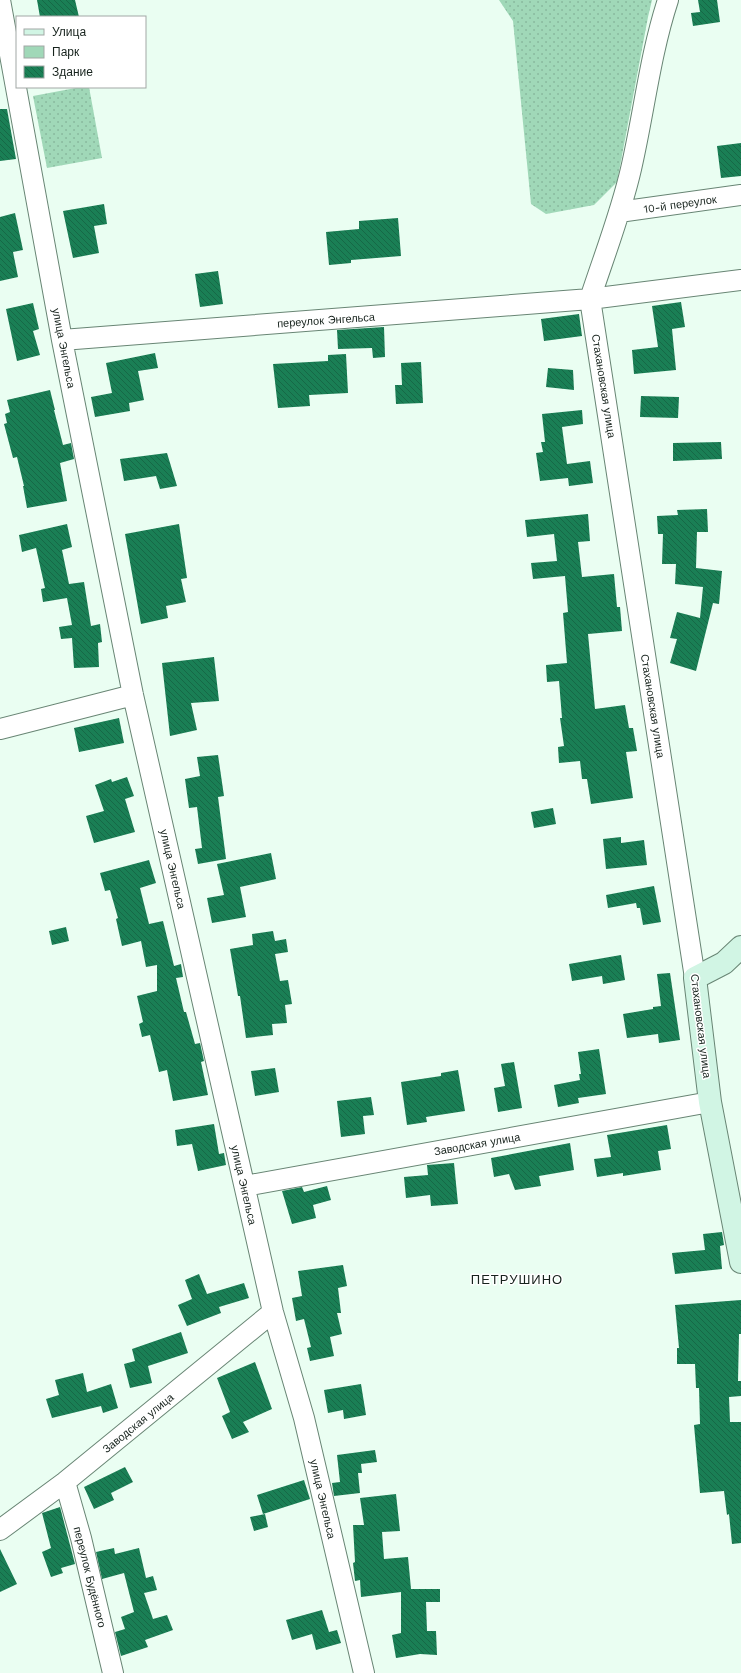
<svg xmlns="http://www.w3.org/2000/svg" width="741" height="1673" font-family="'Work Sans',sans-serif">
  <defs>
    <pattern id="green-dots" width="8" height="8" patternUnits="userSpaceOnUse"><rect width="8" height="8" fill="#a0d8b8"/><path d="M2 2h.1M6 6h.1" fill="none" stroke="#89b99e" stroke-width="1.8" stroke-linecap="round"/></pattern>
    <pattern id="building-back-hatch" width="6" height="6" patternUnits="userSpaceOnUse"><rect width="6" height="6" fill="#1a7f55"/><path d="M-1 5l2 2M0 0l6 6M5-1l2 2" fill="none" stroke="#166846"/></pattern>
  </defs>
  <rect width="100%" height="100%" fill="#eafef2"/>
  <!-- green -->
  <path fill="url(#green-dots)" d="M 499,0 L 652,0 L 648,17 L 617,182 L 594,205 L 546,214 L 531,204 L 513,21 Z
    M 81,87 L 89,87 L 102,158 L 47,168 L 33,96 Z"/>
  <!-- building -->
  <path fill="url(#building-back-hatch)" d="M 37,0 L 75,0 L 79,17 L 40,17 Z
    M 698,0 L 717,0 L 720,22 L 693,26 L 691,13 L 700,12 Z
    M 0,109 L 7,109 L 16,159 L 0,161 Z
    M 741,143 L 741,176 L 721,178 L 717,146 Z
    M 104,204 L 107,224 L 94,226 L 99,253 L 73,258 L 63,211 Z
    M 15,213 L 23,250 L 13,252 L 18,277 L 0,281 L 0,217 Z
    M 398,218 L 401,256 L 351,260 L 351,263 L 329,265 L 326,232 L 359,229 L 359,221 Z
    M 218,271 L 223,304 L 200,307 L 195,274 Z
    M 681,302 L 685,327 L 672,329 L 676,370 L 634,374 L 632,350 L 658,347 L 652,306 Z
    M 33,303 L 39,329 L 33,331 L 40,355 L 17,361 L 6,309 Z
    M 579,314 L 582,336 L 544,341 L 541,319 Z
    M 384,327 L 385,357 L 373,358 L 372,348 L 338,349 L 337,330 Z
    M 155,353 L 158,368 L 138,371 L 144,400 L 129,403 L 130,411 L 95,417 L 91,397 L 112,393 L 106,363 Z
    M 346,354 L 348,393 L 309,395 L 310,406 L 278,408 L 273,364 L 328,361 L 328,355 Z
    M 421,362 L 423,403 L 396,404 L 395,385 L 402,385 L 401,363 Z
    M 548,368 L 573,370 L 574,390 L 546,387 Z
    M 50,390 L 55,410 L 54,410 L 63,445 L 71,443 L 74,459 L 60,463 L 67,501 L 27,508 L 23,486 L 24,486 L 17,457 L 13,458 L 4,424 L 7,423 L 5,414 L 10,412 L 7,400 Z
    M 641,396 L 679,397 L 678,418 L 640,417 Z
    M 582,410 L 583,424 L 562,427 L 567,464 L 590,461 L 593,483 L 569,486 L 568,478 L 540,481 L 536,453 L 543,452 L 541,442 L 545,442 L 542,414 Z
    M 721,442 L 722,459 L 673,461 L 673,443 Z
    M 167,453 L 177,486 L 160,489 L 156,476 L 124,481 L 120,459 Z
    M 707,509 L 708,532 L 697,532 L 696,568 L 722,571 L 719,604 L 713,603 L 696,671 L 670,663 L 677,639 L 670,638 L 677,612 L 700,618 L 703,587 L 675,584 L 676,564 L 662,564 L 663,534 L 658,534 L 657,516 L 678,515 L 677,510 Z
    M 588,514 L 590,541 L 578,542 L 582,577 L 614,574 L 617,607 L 620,607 L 622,631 L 588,634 L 595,709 L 625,705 L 629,728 L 633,728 L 637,751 L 626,752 L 633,798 L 591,804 L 587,779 L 582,779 L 580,761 L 559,763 L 558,747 L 564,746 L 560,718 L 562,718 L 559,681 L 547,682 L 546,665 L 567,663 L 563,613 L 568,612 L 565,576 L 533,579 L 531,563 L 557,561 L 554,534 L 527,537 L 525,520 Z
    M 67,524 L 72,547 L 62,550 L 69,584 L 84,582 L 91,626 L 100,624 L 102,642 L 98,643 L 99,667 L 74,668 L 72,638 L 61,639 L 59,627 L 72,625 L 67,598 L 43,602 L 41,589 L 45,588 L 36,548 L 22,552 L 19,535 Z
    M 179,524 L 187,578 L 181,579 L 186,602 L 166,606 L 168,618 L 141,624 L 125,534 Z
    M 214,657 L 219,701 L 191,703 L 197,730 L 170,736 L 162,663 Z
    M 119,718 L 124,743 L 79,752 L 74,728 Z
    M 218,755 L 224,796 L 218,797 L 226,859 L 198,864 L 195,849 L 202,848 L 197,807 L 189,808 L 185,779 L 200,776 L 197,757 Z
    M 127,777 L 134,796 L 125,799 L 135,832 L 94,843 L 86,816 L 104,811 L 95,785 L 111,779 L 112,782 Z
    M 553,808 L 556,824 L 534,828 L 531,812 Z
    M 621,837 L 621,843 L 644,840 L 647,865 L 606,869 L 603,839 Z
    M 271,853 L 276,879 L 240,887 L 246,917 L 212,923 L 207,898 L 224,895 L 217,864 Z
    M 149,860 L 156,883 L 140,888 L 149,924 L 163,921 L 174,966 L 181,964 L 183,977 L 176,978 L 184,1012 L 186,1012 L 195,1044 L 200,1043 L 204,1061 L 201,1062 L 208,1095 L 173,1101 L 167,1070 L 159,1072 L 150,1035 L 142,1037 L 139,1024 L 143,1022 L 137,996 L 157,991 L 157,965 L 146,967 L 141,941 L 122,946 L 116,919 L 118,918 L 110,890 L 105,891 L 100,873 Z
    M 654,886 L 661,922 L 643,925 L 640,908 L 637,908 L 636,903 L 608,908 L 606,895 Z
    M 66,927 L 69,941 L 52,945 L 49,931 Z
    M 273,931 L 275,941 L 286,939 L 288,952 L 275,954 L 280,981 L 288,980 L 292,1004 L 285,1005 L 287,1023 L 272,1024 L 273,1035 L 246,1038 L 240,996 L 238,996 L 230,949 L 253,945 L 252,934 Z
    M 621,955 L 625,980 L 603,984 L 602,976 L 572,981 L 569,964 Z
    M 670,973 L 680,1040 L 659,1043 L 658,1034 L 627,1038 L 623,1014 L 653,1009 L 653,1007 L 661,1006 L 657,974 Z
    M 599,1049 L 606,1094 L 578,1098 L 579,1103 L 558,1107 L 554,1085 L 580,1080 L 579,1074 L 581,1074 L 578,1052 Z
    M 514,1062 L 522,1108 L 498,1112 L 494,1088 L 505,1086 L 501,1064 Z
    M 275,1068 L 279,1092 L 255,1096 L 251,1071 Z
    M 458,1070 L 465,1111 L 426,1117 L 427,1122 L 407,1125 L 401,1082 L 441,1076 L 441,1073 Z
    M 371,1097 L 374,1115 L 363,1116 L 365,1134 L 341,1137 L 337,1101 Z
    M 214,1124 L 219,1154 L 224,1153 L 226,1165 L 198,1171 L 192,1144 L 177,1146 L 175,1130 Z
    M 667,1125 L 671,1149 L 658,1151 L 661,1170 L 623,1176 L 623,1173 L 597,1177 L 594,1159 L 611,1157 L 607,1135 Z
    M 570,1143 L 574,1170 L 539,1176 L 541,1186 L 515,1190 L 509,1174 L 494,1177 L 491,1158 Z
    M 454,1163 L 458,1204 L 431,1206 L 430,1195 L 406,1198 L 404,1177 L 428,1175 L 427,1165 Z
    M 327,1186 L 331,1200 L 313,1205 L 316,1218 L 292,1224 L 282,1191 L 302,1187 L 304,1192 Z
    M 722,1232 L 724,1245 L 720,1246 L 722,1269 L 675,1274 L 672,1253 L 705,1250 L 703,1234 Z
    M 343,1265 L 347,1286 L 338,1288 L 341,1313 L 337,1313 L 342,1334 L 330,1337 L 334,1356 L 310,1361 L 307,1348 L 311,1347 L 304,1319 L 296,1321 L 292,1298 L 302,1296 L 298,1271 Z
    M 199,1274 L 207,1294 L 244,1283 L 249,1298 L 219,1307 L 221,1313 L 187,1326 L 178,1305 L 192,1299 L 185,1280 Z
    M 741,1300 L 741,1334 L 739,1334 L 738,1381 L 741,1381 L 741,1396 L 729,1397 L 730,1422 L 741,1422 L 741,1543 L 732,1544 L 729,1514 L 727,1515 L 724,1491 L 700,1493 L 694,1425 L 700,1424 L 699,1388 L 696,1388 L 695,1364 L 677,1364 L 677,1348 L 679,1348 L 675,1305 Z
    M 181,1332 L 188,1353 L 148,1366 L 152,1383 L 130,1388 L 124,1364 L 135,1361 L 132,1349 Z
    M 255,1362 L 272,1409 L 243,1422 L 249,1432 L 232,1439 L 222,1416 L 230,1412 L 217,1378 Z
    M 83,1373 L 87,1392 L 111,1384 L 118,1408 L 103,1413 L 101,1406 L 52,1418 L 46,1399 L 59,1395 L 55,1380 Z
    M 361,1384 L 366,1415 L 344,1419 L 343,1410 L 328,1413 L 324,1390 Z
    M 375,1450 L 377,1462 L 361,1464 L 362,1473 L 358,1473 L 360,1493 L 334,1496 L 332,1483 L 340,1482 L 337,1455 Z
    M 125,1467 L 133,1482 L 111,1493 L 114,1500 L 94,1509 L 84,1487 Z
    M 304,1480 L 310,1499 L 263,1514 L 257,1495 Z
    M 396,1494 L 400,1531 L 382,1532 L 384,1559 L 408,1557 L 411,1589 L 440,1589 L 440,1602 L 426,1602 L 427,1631 L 436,1631 L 437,1655 L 420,1654 L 396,1658 L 392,1635 L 401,1633 L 401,1592 L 361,1597 L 360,1580 L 355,1581 L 353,1563 L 355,1562 L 353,1525 L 364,1525 L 360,1498 Z
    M 60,1507 L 75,1564 L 61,1568 L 63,1573 L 51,1577 L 42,1552 L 51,1548 L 42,1513 Z
    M 265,1514 L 268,1527 L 254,1531 L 250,1517 Z
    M 114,1548 L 115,1554 L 139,1548 L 146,1578 L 153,1576 L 157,1590 L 144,1593 L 153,1619 L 167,1615 L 173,1630 L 145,1640 L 148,1647 L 121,1656 L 115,1632 L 125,1629 L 121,1617 L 134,1612 L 124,1573 L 102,1579 L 96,1552 Z
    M 0,1549 L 17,1584 L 0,1592 Z
    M 322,1610 L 329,1632 L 337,1630 L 341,1643 L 316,1650 L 312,1634 L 292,1640 L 286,1620 Z"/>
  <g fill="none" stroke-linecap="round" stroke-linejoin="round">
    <defs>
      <path id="street" d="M 0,0 L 62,340 L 133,695 L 273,1312 L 304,1418 L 364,1673
        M 668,0 C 650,55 644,113 631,169 C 621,213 604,256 590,299 L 695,978
        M 619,212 L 741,195
        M 62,340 L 590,299 L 741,280
        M 0,729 L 133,695
        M 245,1186 L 710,1102
        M 65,1482 L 81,1538 L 113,1673
        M 0,1530 L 65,1482 L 273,1312"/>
      <path id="secondary" d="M 741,947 L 724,963 L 695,978 L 710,1102 L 741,1262"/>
    </defs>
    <!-- street casing -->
    <use href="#street" stroke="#688574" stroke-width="22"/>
    <!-- secondary casing -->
    <use href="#secondary" stroke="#688574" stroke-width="24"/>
    <!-- street -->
    <use href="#street" stroke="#fff" stroke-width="20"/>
    <!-- secondary -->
    <use href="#secondary" stroke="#d1f5e4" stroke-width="22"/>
  </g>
  <g text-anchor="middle" stroke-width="3" stroke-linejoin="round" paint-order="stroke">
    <!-- street labels -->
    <g font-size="11" fill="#17231d" stroke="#fff">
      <text transform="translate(680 204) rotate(-8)" y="4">10-й переулок</text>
      <text transform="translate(326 320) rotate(-4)" y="4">переулок Энгельса</text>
      <text transform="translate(64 348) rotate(79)" y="4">улица Энгельса</text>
      <text transform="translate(604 386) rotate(81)" y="4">Стахановская улица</text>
      <text transform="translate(653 706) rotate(81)" y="4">Стахановская улица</text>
      <text transform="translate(173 869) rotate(77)" y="4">улица Энгельса</text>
      <text transform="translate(701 1026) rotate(83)" y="4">Стахановская улица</text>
      <text transform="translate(477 1144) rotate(-10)" y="4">Заводская улица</text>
      <text transform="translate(244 1185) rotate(77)" y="4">улица Энгельса</text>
      <text transform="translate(138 1423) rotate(-39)" y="4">Заводская улица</text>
      <text transform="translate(323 1499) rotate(77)" y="4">улица Энгельса</text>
      <text transform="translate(90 1577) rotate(76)" y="4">переулок Будённого</text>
    </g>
    <!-- quarter labels -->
    <g font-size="13" letter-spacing="1" fill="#17231d" stroke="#fff">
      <text x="517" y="1284">ПЕТРУШИНО</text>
    </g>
  </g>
  <!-- legend -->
  <rect x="16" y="16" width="130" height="72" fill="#ffffff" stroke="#a2a7a5"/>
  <rect x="24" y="29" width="20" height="6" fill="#d1f5e4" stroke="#a2a7a5"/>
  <text x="52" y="36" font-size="12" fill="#17231d">Улица</text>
  <rect x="24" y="46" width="20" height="12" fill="#a0d8b8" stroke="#a2a7a5"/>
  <text x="52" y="56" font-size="12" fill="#17231d">Парк</text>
  <rect x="24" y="66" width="20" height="12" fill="url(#building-back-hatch)" stroke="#a2a7a5"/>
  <text x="52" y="76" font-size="12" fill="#17231d">Здание</text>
</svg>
